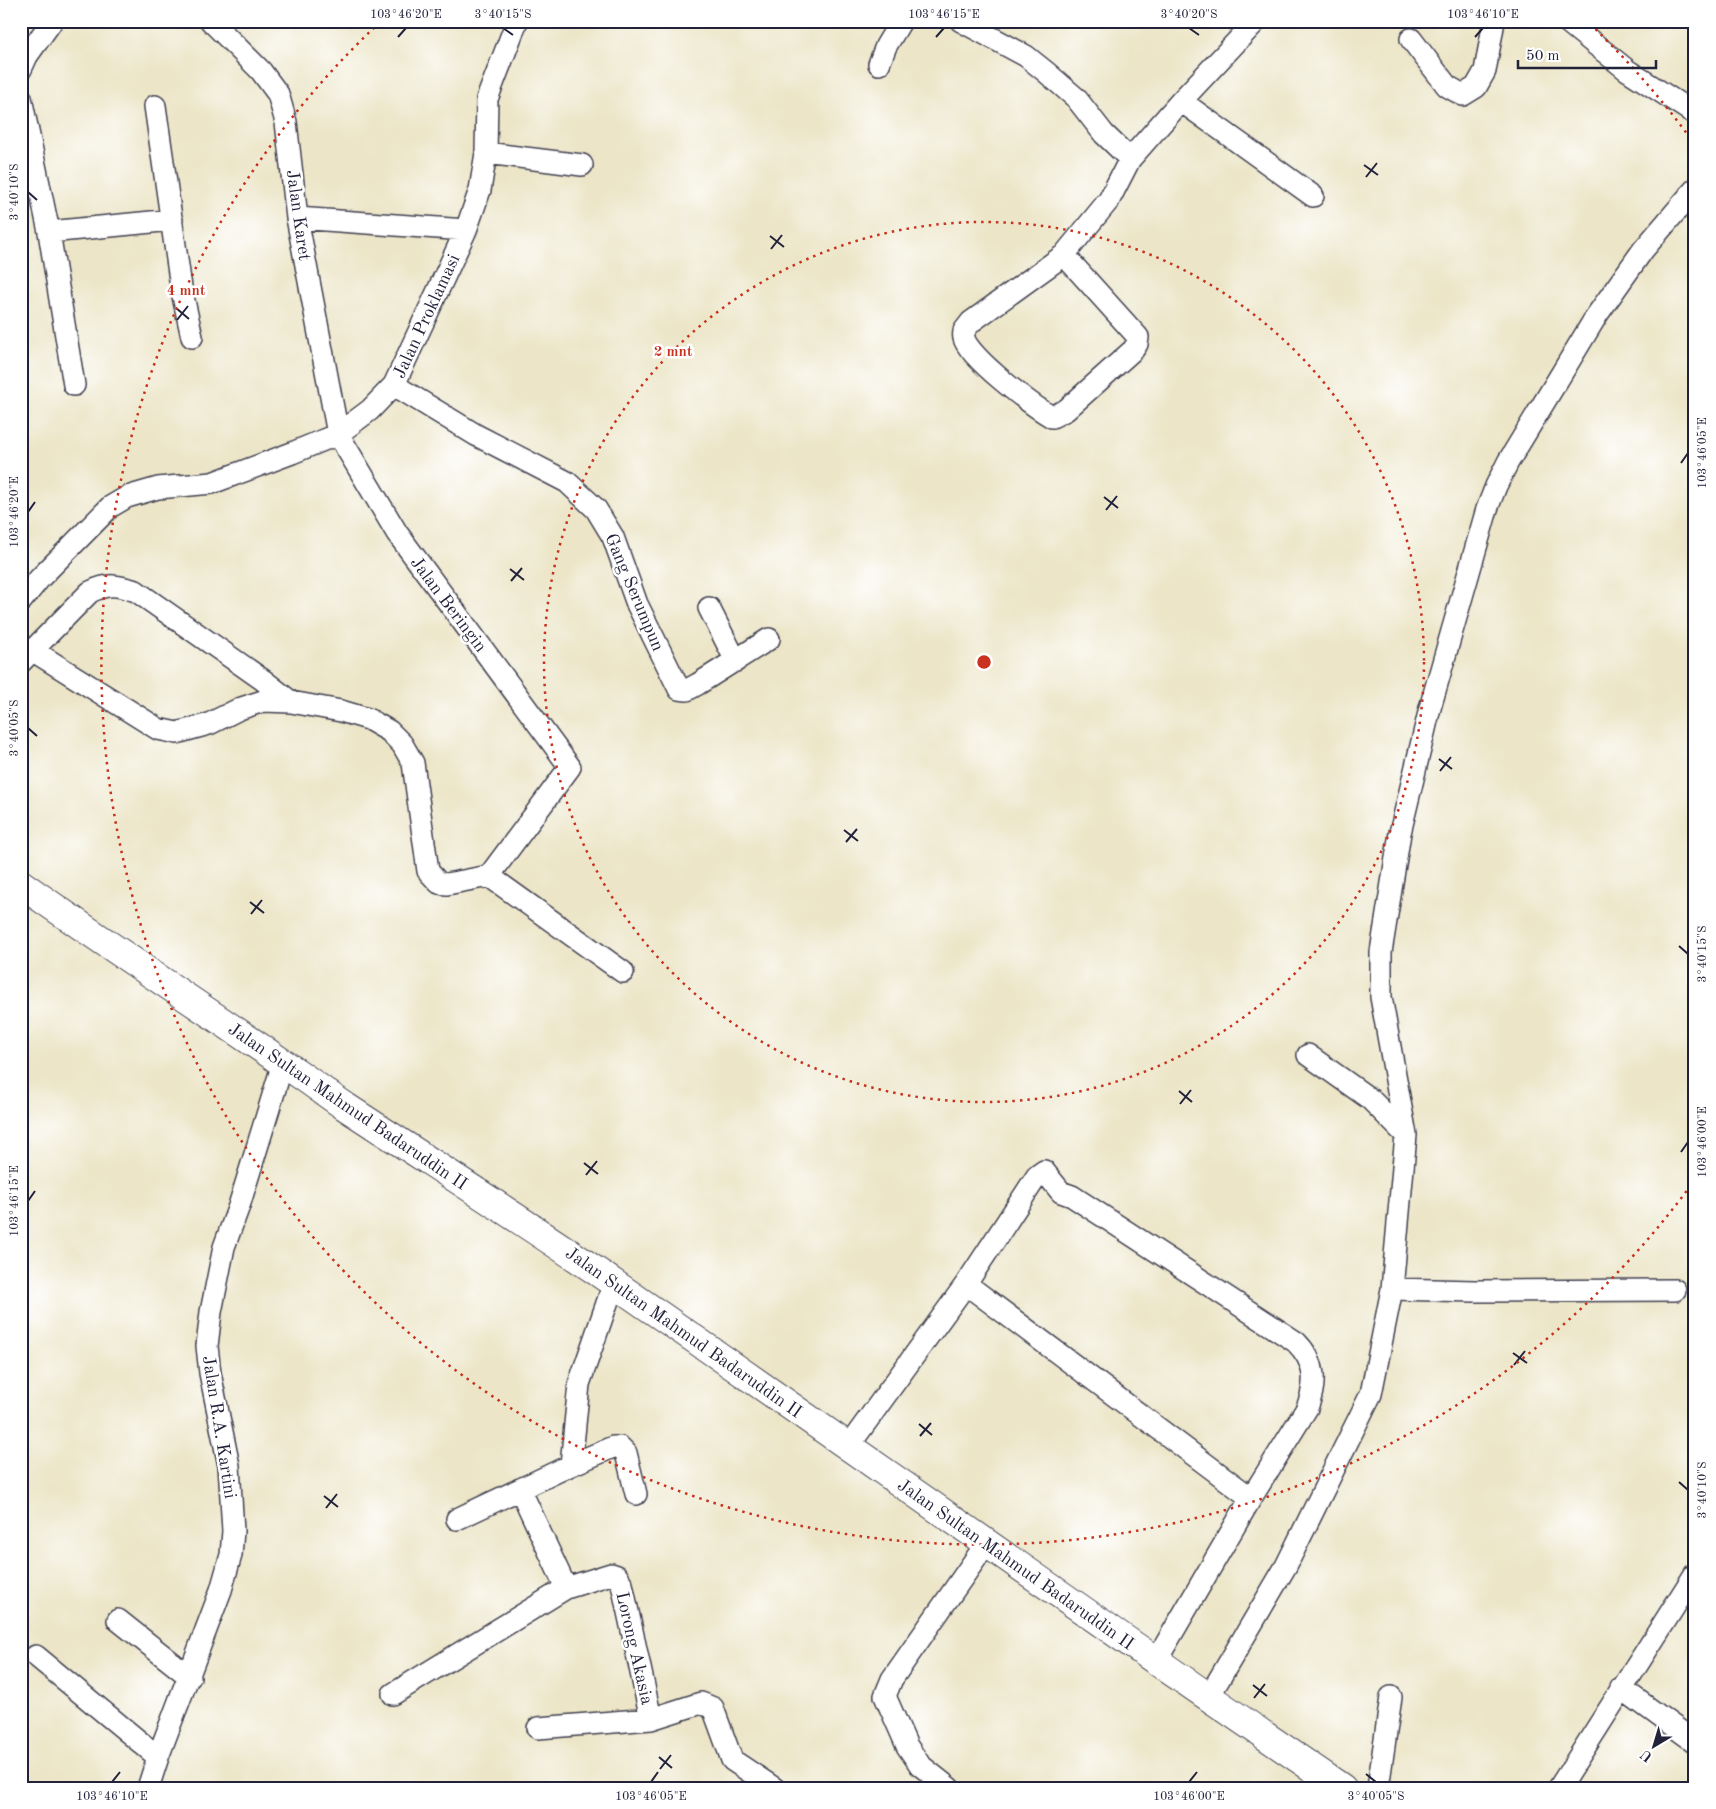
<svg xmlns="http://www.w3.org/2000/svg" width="1716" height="1809" font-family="'Old Standard TT',serif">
  <rect width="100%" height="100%" fill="#fff"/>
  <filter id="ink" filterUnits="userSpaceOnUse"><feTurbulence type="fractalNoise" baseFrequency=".02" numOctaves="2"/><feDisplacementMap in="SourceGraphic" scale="10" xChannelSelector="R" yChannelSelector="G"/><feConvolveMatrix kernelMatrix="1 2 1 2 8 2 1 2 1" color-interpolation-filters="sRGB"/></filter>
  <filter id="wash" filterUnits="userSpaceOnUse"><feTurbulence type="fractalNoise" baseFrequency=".0096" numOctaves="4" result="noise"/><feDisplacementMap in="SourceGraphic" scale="20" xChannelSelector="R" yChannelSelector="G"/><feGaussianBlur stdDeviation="1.12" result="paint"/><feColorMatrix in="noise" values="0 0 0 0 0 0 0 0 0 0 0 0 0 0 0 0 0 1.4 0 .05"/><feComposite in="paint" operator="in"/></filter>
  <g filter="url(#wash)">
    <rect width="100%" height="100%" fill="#ece5c7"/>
  </g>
  <g filter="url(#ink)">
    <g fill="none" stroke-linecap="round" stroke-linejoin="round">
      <defs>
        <path id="minor" d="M 961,21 L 1026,56 L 1046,72 L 1076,98 L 1104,134 L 1130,159
          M 1566,21 L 1627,70 L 1695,114
          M 1411,39 L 1447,86 L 1463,95 L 1476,87 L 1485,71 L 1494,21
          M 879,64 L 886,46 L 901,21
          M 21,69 L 27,56 L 52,21
          M 21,98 L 49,232 L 74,385
          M 1181,101 L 1313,196
          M 155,106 L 181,287 L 192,337
          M 486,153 L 582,165
          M 297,218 L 466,230
          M 49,232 L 172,220
          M 1064,255 L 1138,337 L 1137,344 L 1133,350 L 1066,410 L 1052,417 C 1034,407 968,357 964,338 C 963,336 964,333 964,331 L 971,322 L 1064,255 L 1109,200 L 1130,159 L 1181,101 L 1256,21
          M 394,385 L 476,435 L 567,482 L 596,509 L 613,537 L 637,604 L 679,689 L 687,690 L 698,684 L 769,639
          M 21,601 L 40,578 L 110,507 L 127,497 L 158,488 L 212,483 L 292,453 L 338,434 L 370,410 L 394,385 L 466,230 L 480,190 L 486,153 L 487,99 L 517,21
          M 709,608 L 736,661
          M 32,650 L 158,729 L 177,733 L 191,729 L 209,724 L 239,709 L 263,701 L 291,702 L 341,711 L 368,719 L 389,731 L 402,744 L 413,763 L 428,871 L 439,883 L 447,884 L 489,876 L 570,767 L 397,533 L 338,434 L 297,218 L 286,122 L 278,94 L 261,71 L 211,21
          M 21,662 L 90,592 C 109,583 117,585 136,591 L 263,680 L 291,702
          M 489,876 L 623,972
          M 1308,1055 L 1370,1099 L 1406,1135
          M 966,1284 L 1251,1498
          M 1392,1289 L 1475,1291 L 1675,1290
          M 848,1447 L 966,1284 L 1037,1176 L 1044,1171 L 1061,1192 L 1072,1196 L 1296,1342 C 1316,1362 1317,1382 1307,1408 L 1251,1498 L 1156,1661
          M 571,1465 L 579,1384 L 614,1283
          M 520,1489 L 566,1588
          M 457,1519 L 571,1465 L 613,1447 L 620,1447 L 626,1453 L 636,1494
          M 118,1620 L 190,1677
          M 36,1656 L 158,1757
          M 1621,1688 L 1695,1742
          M 393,1694 L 566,1588 L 611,1574 L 617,1576 L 622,1584 L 651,1719 L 538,1728
          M 1208,1698 L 1286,1566 L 1371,1394 L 1392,1289 L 1406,1135 L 1381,997 L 1381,952 L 1400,833 L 1430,708 L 1487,509 L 1496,486 L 1508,462 L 1597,315 L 1643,250 L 1695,189
          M 651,1719 L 701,1703 L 713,1708 L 732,1760 L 774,1788
          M 148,1788 L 158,1757 L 221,1590 L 231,1555 L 233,1531 L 229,1466 L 210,1373 L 207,1346 L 211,1312 L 224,1247 L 239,1206 L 283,1063
          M 949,1788 L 920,1765 L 907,1746 L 885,1696 L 892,1679 L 986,1544
          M 1378,1788 L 1391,1697
          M 1559,1788 L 1695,1574"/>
        <path id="highway" d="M 21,884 C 107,945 194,1002 280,1061 C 303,1076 324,1092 346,1107 C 436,1166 527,1223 615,1284 C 857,1451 1097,1623 1342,1788"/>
      </defs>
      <!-- minor casing -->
      <use href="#minor" stroke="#403f50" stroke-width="24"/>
      <!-- highway casing -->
      <use href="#highway" stroke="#403f50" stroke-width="30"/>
      <!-- minor -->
      <use href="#minor" stroke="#fff" stroke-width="21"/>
      <!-- highway -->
      <use href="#highway" stroke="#fff" stroke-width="28"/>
    </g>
  </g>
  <!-- ticks -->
  <path fill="none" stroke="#22223b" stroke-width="2" d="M 503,28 L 513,35M 1189,28 L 1199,35M 398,37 L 406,28M 936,37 L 944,28M 1475,37 L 1483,28M 1364,165 L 1378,175M 1366,177 L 1377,163M 28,192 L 37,200M 770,236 L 784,247M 771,249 L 782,235M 176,308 L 189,319M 177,320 L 188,306M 1681,463 L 1688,453M 1104,497 L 1118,508M 1106,510 L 1117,496M 28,512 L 35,502M 510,569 L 524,580M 511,581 L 522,568M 28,728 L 37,736M 1439,759 L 1452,769M 1440,771 L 1451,757M 844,830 L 858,841M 846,842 L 857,829M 250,902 L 264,913M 251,914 L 262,900M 1679,946 L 1688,954M 1179,1091 L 1192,1102M 1180,1104 L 1191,1090M 1681,1152 L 1688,1142M 584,1163 L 598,1174M 586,1175 L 597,1161M 28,1201 L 35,1191M 1513,1353 L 1527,1363M 1514,1365 L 1525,1351M 919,1424 L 932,1435M 920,1436 L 931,1423M 1679,1482 L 1688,1490M 324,1496 L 338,1507M 326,1508 L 337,1494M 1253,1685 L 1267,1696M 1254,1698 L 1265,1684M 659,1757 L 672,1768M 660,1769 L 671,1755M 1366,1774 L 1376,1782M 112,1782 L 120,1772M 651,1782 L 658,1772M 1189,1782 L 1197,1772"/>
  <!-- distance rings -->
  <g fill="none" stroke="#c8321e" stroke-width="2.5" stroke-dasharray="2.5 5">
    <circle cx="984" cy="662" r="440"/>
    <path d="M1691 1185A880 880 0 1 1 378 24M1590 24A880 880 0 0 1 1691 139"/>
  </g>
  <g text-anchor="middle" stroke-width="5" stroke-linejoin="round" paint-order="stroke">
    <!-- street labels -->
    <g font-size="18" fill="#22223b" stroke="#fff">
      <text transform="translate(299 215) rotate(82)" y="6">Jalan Karet</text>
      <text transform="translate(426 316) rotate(-65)" y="6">Jalan Proklamasi</text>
      <text transform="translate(635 592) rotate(67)" y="6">Gang Serumpun</text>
      <text transform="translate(449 604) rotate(53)" y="6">Jalan Beringin</text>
      <text transform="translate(348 1106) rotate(34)" y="6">Jalan Sultan Mahmud Badaruddin II</text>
      <text transform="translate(684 1332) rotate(35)" y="6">Jalan Sultan Mahmud Badaruddin II</text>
      <text transform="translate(220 1427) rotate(81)" y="6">Jalan R.A. Kartini</text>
      <text transform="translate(1016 1564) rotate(35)" y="6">Jalan Sultan Mahmud Badaruddin II</text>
      <text transform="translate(635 1648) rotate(77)" y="6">Lorong Akasia</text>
    </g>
  </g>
  <circle cx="984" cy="662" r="8" fill="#c8321e" stroke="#fff" stroke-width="2.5"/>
  <g font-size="15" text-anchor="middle" font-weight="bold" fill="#c8321e" stroke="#fff" stroke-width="5" stroke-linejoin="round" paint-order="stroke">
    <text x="186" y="295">4 mnt</text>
    <text x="673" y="356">2 mnt</text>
  </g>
  <!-- margin -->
  <rect width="1716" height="1809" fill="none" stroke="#fff" stroke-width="55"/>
  <!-- north arrow -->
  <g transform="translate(1654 1746) rotate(218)" stroke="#ffffff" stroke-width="4" paint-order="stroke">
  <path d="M0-4L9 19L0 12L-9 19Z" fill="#22223b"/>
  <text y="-8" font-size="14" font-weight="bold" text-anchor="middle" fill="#22223b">U</text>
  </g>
  <!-- scale -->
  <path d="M1518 60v8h138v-8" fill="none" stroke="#22223b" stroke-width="2.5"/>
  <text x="1526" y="60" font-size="15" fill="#22223b" stroke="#ffffff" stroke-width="4" paint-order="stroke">50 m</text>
  <rect x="28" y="28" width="1660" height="1754" fill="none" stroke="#22223b" stroke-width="2"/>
  <g font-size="12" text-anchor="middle" fill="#22223b">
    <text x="406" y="18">103°46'20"E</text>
    <text x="503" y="18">3°40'15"S</text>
    <text x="944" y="18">103°46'15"E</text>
    <text x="1189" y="18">3°40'20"S</text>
    <text x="1483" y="18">103°46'10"E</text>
    <text transform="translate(14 192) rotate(-90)" y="4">3°40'10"S</text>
    <text transform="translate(1702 453) rotate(-90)" y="4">103°46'05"E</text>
    <text transform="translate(14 512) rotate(-90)" y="4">103°46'20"E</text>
    <text transform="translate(14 728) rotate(-90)" y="4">3°40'05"S</text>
    <text transform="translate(1702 954) rotate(-90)" y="4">3°40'15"S</text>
    <text transform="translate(1702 1142) rotate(-90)" y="4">103°46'00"E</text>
    <text transform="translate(14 1201) rotate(-90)" y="4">103°46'15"E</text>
    <text transform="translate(1702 1490) rotate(-90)" y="4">3°40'10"S</text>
    <text x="112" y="1800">103°46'10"E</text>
    <text x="651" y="1800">103°46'05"E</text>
    <text x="1189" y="1800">103°46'00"E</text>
    <text x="1376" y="1800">3°40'05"S</text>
  </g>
</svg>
